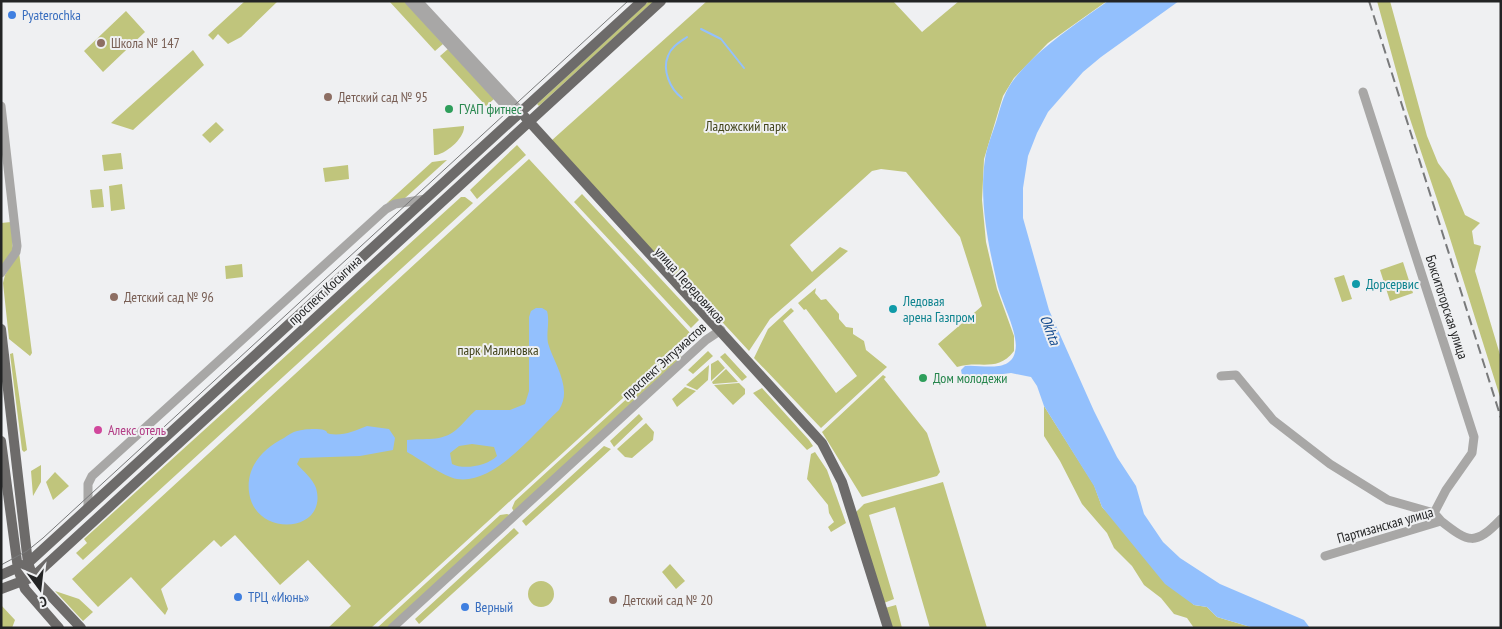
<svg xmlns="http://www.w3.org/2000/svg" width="1502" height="629" font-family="'PT Sans Narrow',sans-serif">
  <rect width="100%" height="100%" fill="#eff0f2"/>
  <!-- green -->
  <path fill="#c0c57c" d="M 245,1 L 278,1 L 241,37 L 228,44 L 218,34 L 213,40 L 208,35 Z
    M 389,1 L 404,1 L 443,44 L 435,51 Z
    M 649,1 L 654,1 L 539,106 L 537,104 Z
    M 707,1 L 893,1 L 922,32 L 959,1 L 1107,1 L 1048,43 L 1014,78 L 1003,96 L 984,159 L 982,200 L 986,242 L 997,289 L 1014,336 L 1014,351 C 997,373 980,360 957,367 L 938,344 L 982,306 L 960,237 L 906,172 L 881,169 L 872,171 L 790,245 L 812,272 L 840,247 L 848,251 L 770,319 L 749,351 L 712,311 L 709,313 L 551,141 Z
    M 1377,1 L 1390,1 L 1427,136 L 1438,163 L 1450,179 L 1465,215 L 1480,223 L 1472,231 L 1474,244 L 1481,246 L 1475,271 L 1501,358 L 1501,400 L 1448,232 L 1407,110 Z
    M 126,11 L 145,32 L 103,72 L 84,51 Z
    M 448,49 L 494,99 L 486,106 L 440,56 Z
    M 193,50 L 204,65 L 133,130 L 111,123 Z
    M 216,122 L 224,130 L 210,143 L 202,135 Z
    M 464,126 C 465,138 445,155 434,155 L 433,129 Z
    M 517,145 L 526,155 L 477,199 L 470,190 Z
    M 121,153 L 123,169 L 104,171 L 102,155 Z
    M 529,159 L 692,335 L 371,628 L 328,628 L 351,606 L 308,560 L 280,585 L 235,535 L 221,547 L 214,540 L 161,589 L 168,609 L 165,615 L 131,577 L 98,607 L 72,579 Z
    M 447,160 L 404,199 L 387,203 L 432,162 Z
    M 348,165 L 349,179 L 325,182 L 323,168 Z
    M 122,184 L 125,209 L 111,211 L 109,186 Z
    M 102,189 L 104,207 L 92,208 L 90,190 Z
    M 582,194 L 699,320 L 691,328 L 574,202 Z
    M 461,197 L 465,197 L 473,203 L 83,560 L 76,553 L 87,543 L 84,539 Z
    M 11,222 L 13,251 L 1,267 L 1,223 Z
    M 19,252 L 32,353 L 30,356 L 9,339 L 3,283 L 5,275 Z
    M 1403,262 L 1413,293 L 1390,301 L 1380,270 Z
    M 242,264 L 243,277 L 226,279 L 225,266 Z
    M 1344,275 L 1352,299 L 1342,302 L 1334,278 Z
    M 816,288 L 815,293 L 821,300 L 826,299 L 839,314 L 839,319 L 846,327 L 853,328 L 853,334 L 864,341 L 866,350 L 887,367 L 821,428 L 754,358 L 768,329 L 791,308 L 794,311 L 783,321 L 836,393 L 857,376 L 806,309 L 804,310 L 798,303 Z
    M 708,351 L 713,356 L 693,374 L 688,370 Z
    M 13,353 L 27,450 L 24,452 L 22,450 L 10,354 Z
    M 725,353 L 747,377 L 742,381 L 720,357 Z
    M 680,355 L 682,358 L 514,512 L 512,508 L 515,501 L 668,361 Z
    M 718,360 L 725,368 L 711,381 L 711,364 Z
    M 709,365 L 708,380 L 697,390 L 686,385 Z
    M 726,369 L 738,382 L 713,384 L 712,382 Z
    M 883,375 L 886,377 L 884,379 L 927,433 L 940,472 L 937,476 L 862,497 L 822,432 Z
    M 739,383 L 745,389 L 745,394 L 733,405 L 714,385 Z
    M 685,387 L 696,391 L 677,407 L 672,399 Z
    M 762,388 L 809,440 L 813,446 L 807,450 L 753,393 Z
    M 1044,406 L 1094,485 L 1102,507 L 1194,605 L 1207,607 L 1217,617 L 1254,628 L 1194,628 L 1187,618 L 1174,614 L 1161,598 L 1144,585 L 1132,566 L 1114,548 L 1107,533 L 1082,504 L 1060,461 L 1044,436 Z
    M 639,414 L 643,419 L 614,447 L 610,441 Z
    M 646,423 L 654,432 L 653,440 L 632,458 L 625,457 L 617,449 Z
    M 604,446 L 611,449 L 526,526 L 522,521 Z
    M 815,452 L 827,470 L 846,523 L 831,532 L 828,527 L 834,522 L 829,513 L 828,505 L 807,479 L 811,454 Z
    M 41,465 L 41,482 L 33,496 L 31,471 Z
    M 55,472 L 69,486 L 53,500 L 46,482 Z
    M 943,482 L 987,628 L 930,628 L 895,507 L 869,515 L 894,599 L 884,603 L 856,512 L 864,504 Z
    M 507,514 L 510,515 L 387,628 L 377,628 L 500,515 Z
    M 514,528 L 519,533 L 419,624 L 415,619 Z
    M 670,564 L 685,581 L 676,589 L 662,572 Z
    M528 594a13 13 0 1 1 26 0a13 13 0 1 1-26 0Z
    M 55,591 L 79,599 L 93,612 L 83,621 Z
    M 1,605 L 15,620 L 12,628 L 1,628 Z
    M 896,605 L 902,628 L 892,628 L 885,608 Z"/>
  <!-- water -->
  <path fill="#93c0fd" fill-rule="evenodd" d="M 1108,1 L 1179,1 L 1101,57 L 1083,72 L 1048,112 L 1037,133 L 1028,156 L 1023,188 L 1023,218 L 1049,310 L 1094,411 L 1117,457 L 1136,486 L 1144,514 L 1163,542 L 1180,558 L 1220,584 L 1304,620 L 1310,628 L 1254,628 L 1217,617 L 1207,607 L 1194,605 L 1165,584 L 1102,507 L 1094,486 L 1044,406 L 1037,386 L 1031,377 L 1011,373 L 981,377 L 962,375 L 961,370 L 965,366 C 980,364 1010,374 1015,352 C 1020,335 1001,302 997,283 C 988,243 979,201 985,159 C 987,146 993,132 997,119 C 1001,105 1005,90 1015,78 C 1040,47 1076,24 1108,1 Z
    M 536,308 L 542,308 L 547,311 C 550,322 546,332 548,343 C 554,364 573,388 559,410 C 534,433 494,485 457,479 C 444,477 420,459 407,452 L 407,440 C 424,438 442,442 456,430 C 463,424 469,416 476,410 L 510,410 L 525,404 L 529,391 L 529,317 L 531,311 ZM 472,444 L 494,447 L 497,456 C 487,466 464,470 452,464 L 450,453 L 459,446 Z
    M 367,426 L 389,429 L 395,438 L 393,450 L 360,456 L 300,458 L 297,464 C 303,471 313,479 316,488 C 329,533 255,539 249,492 C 246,466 263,449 284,438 C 288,435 293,432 297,431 C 303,429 318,428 324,430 C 329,432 325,433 330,434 C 343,436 355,431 367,426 Z"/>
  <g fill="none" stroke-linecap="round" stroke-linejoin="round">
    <!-- stream -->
    <path stroke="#93c0fd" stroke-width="2" d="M 701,29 L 721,39 L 744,68
      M 682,98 C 670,89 662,70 668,56 C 671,47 680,42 687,37"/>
    <!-- minor -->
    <path stroke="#a8a7a6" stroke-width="9" d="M 409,1 L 516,117
      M 418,1 L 521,112
      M 1363,92 L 1474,437 L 1472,453 L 1446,490 L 1434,513 L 1441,521
      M 1,106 L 17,246 L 16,252 L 1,273
      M 1221,376 L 1236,375 L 1273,420 L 1330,464 L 1388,500 L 1434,513
      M 88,506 L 88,484 L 92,476 L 386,209 L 395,204 L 426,199
      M 1325,556 L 1441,521 C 1469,543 1475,546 1501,519
      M 392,628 L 706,340 L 721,330"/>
    <!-- major -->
    <path stroke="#6d6b6a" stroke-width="10" d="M 525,117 L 822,443 L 842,482 L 888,628
      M 1,329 L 28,563 L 33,577 L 81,628
      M 1,441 L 18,569 L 25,589 L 59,628
      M 1,575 L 28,563 L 642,1
      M 1,589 L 33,577 L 661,1"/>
    <!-- tram -->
    <path stroke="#797a7b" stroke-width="1" d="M 1,565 L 27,551 L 43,538 L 628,1"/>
    <!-- rail -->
    <path stroke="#797a7b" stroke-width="2" stroke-dasharray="10 5" stroke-linecap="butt" d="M 1369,1 L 1501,418"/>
  </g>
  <!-- markers -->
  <g fill="#3f7fe0" stroke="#eff0f2" stroke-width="2">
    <circle cx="12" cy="15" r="5"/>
    <circle cx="238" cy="597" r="5"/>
    <circle cx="465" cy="607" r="5"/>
  </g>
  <g fill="#8d6e63" stroke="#eff0f2" stroke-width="2">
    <circle cx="101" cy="43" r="5"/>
    <circle cx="328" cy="97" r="5"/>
    <circle cx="114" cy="297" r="5"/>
    <circle cx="613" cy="600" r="5"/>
  </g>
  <g fill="#2e9e5b" stroke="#eff0f2" stroke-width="2">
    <circle cx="449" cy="109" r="5"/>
    <circle cx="923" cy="378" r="5"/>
  </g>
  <g fill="#0f9aa8" stroke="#eff0f2" stroke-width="2">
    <circle cx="1356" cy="284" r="5"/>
    <circle cx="893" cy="309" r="5"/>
  </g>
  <circle fill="#d1479c" stroke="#eff0f2" stroke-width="2" cx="98" cy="430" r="5"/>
  <g text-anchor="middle" stroke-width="4" stroke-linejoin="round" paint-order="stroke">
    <!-- shop labels -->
    <g font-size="14" fill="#366cbe" stroke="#eff0f2" text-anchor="start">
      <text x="22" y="20">Pyaterochka</text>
      <text x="248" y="602">ТРЦ «Июнь»</text>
      <text x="475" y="612">Верный</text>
    </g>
    <!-- education labels -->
    <g font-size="14" fill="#785e54" stroke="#eff0f2" text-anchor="start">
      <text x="111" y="48">Школа № 147</text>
      <text x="338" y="102">Детский сад № 95</text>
      <text x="124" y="302">Детский сад № 96</text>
      <text x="623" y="605">Детский сад № 20</text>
    </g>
    <!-- leisure labels -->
    <g font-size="14" fill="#27864d" stroke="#eff0f2" text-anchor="start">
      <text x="459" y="114">ГУАП фитнес</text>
      <text x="933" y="383">Дом молодежи</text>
    </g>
    <!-- park labels -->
    <g font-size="14" fill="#42441b" stroke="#eff0f2">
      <text x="746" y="131">Ладожский парк</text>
      <text x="498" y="355">парк Малиновка</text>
    </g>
    <!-- culture labels -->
    <g font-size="14" fill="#0d838f" stroke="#eff0f2" text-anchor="start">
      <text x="1366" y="289">Дорсервис</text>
      <text x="903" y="306">Ледовая<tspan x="903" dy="16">арена Газпром</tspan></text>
    </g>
    <!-- street labels -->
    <g font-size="14" fill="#232425" stroke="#eff0f2">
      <text transform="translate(690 285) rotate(48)" y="5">улица Передовиков</text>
      <text transform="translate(325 290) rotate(-43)" y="5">проспект Косыгина</text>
      <text transform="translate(1447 307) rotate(72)" y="5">Бокситогорская улица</text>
      <text transform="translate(664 361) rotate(-42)" y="5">проспект Энтузиастов</text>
      <text transform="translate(1385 525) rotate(-16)" y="5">Партизанская улица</text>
    </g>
    <!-- hotel labels -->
    <g font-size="14" fill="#b23c85" stroke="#eff0f2" text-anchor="start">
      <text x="108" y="435">Алекс отель</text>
    </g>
    <!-- water labels -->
    <g font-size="15" font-style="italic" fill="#184e91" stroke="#eff0f2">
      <text transform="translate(1050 330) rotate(69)" y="5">Okhta</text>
    </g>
  </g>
  <!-- border -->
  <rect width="1502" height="629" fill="none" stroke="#232425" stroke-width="5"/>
  <!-- north arrow -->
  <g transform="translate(40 589) rotate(165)" stroke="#eff0f2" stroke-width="4" paint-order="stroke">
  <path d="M0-4L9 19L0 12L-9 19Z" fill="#232425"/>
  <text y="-8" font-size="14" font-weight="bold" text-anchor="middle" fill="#232425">С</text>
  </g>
</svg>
